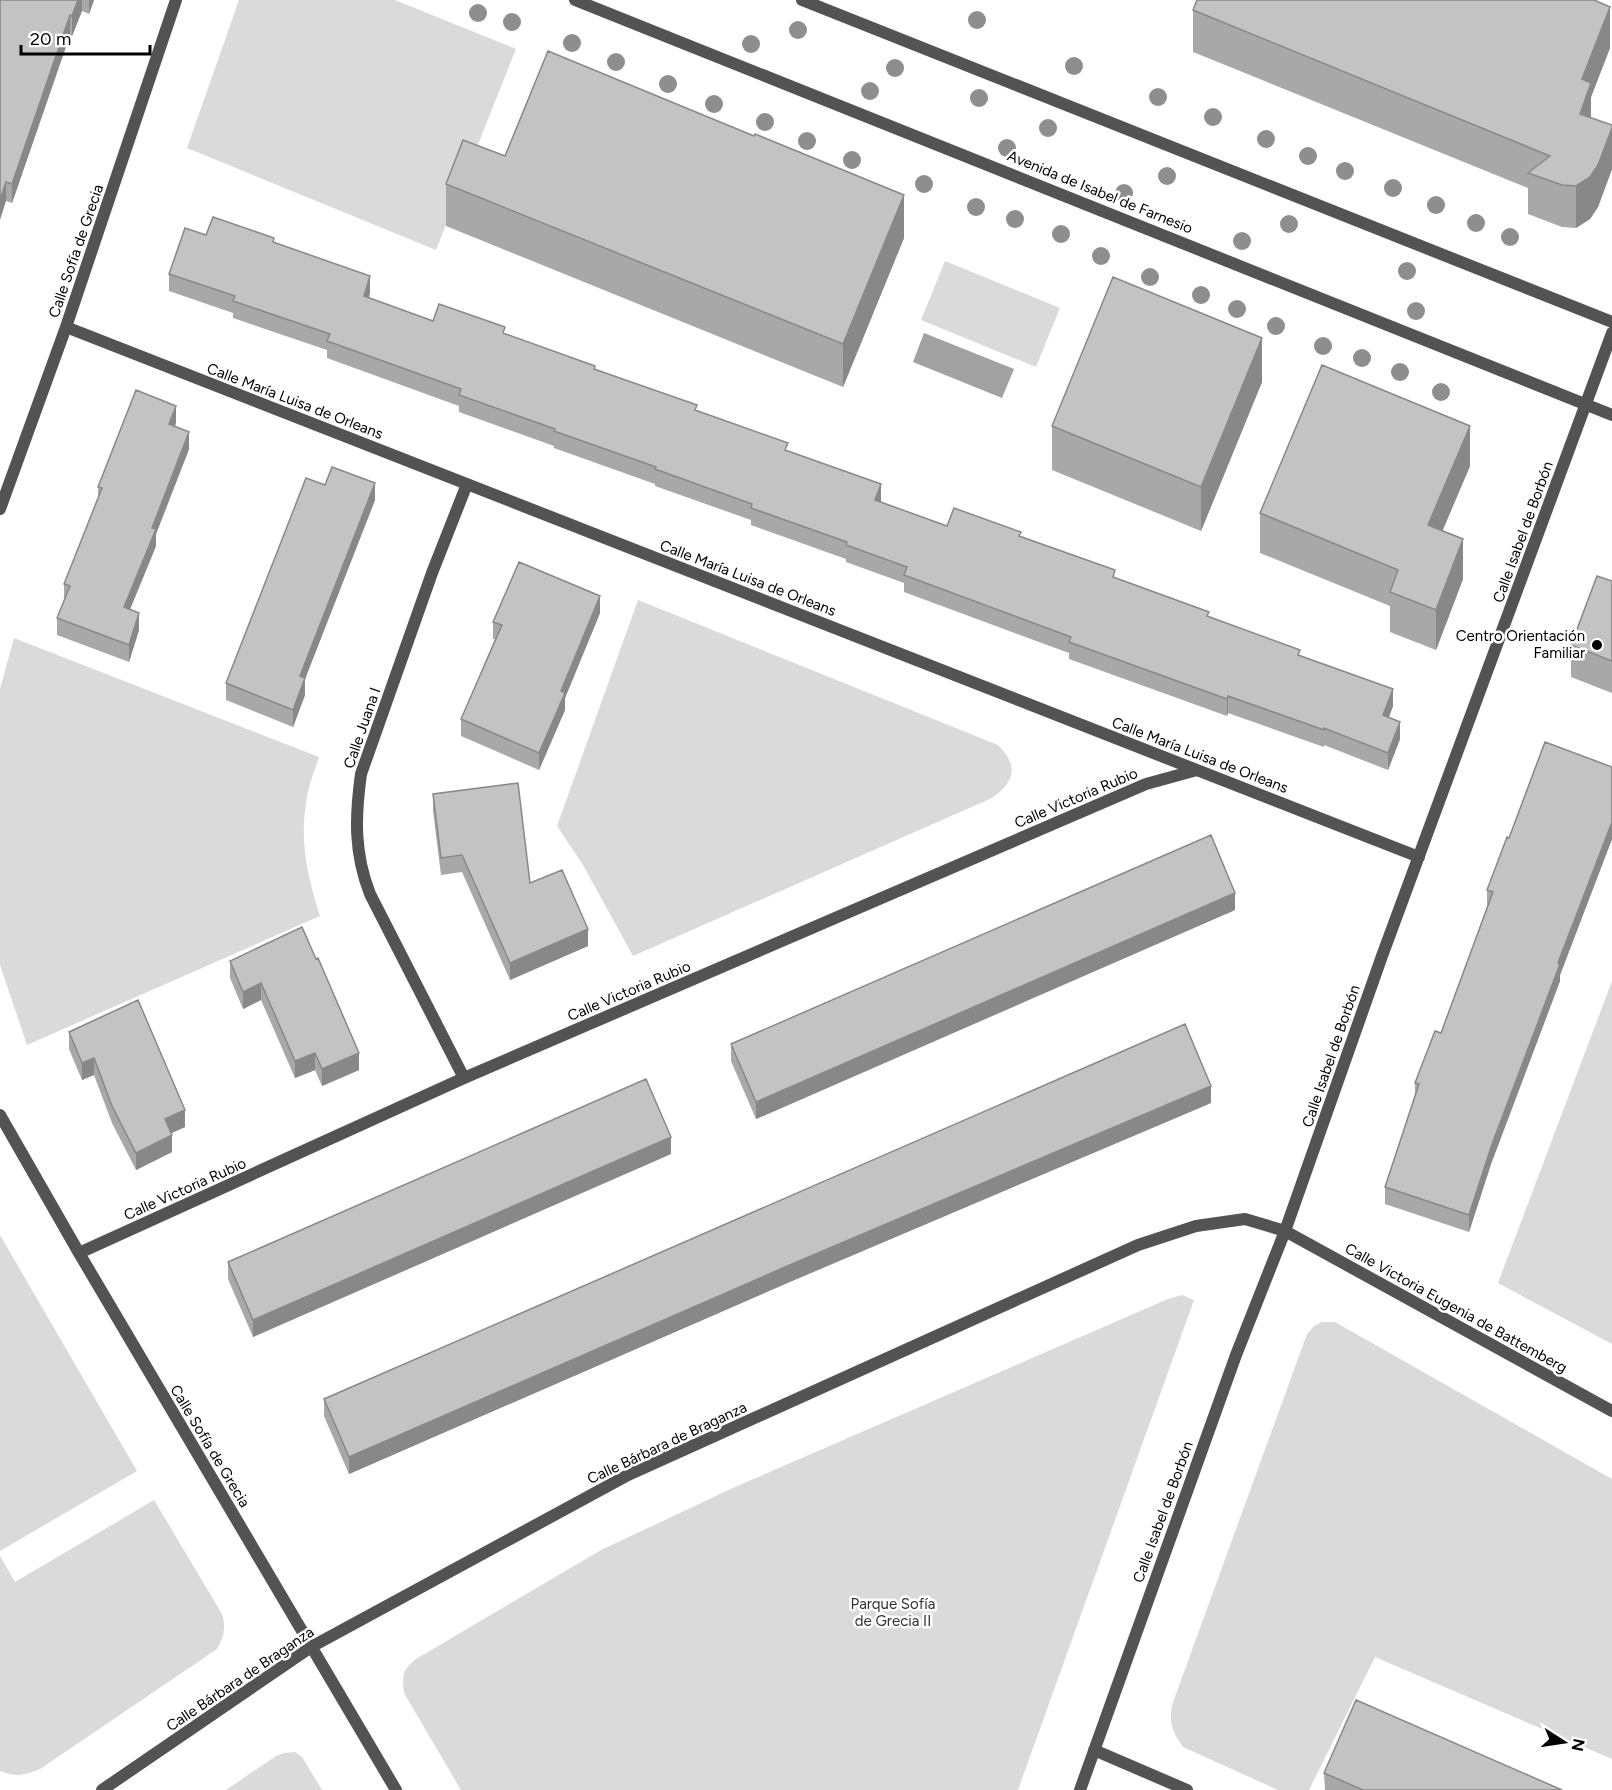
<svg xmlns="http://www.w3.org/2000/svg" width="1612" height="1790" font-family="Figtree,sans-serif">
  <rect width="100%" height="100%" fill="#fff"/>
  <!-- green -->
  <path fill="#dadada" d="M 239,0 L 395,0 L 516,49 L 436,250 L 187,148 Z
    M 945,261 L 1060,308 L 1036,367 L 921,320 Z
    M 638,600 L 998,745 C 1018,765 1016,781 992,798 L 633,956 L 583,865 L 557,826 Z
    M 14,638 L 319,757 C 315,770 309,784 307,797 C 299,840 307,875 320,916 L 27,1045 L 0,965 L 0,689 Z
    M 1612,981 L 1612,1344 L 1498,1283 Z
    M 0,1235 L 137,1471 L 0,1551 Z
    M 1182,1295 L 1194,1300 L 1018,1790 L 461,1790 L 404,1693 C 402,1676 402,1670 416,1659 L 601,1550 L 735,1487 L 1168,1299 Z
    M 1322,1322 L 1335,1322 L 1612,1479 L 1612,1759 L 1375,1657 L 1309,1790 L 1278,1790 L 1183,1747 C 1172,1731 1169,1725 1172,1705 L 1307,1334 L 1314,1326 Z
    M 154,1500 L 222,1614 C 226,1628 224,1636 217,1649 L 40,1769 C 24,1775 16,1778 0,1771 L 0,1556 L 15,1582 Z
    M 295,1752 L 302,1757 L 322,1790 L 226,1790 L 276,1756 L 284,1753 Z"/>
  <!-- water -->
  <path fill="#a1a1a1" d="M 924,333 L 1014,369 L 1002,398 L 913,362 Z"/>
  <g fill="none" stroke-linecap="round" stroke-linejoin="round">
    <!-- minor -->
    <path stroke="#535353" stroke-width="12" d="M 575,0 L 1612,415
      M 802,0 L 1612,322
      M 66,327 L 1419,857
      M 0,509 L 66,327 L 176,0
      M 464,1078 L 370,894 C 354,853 355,817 361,774 L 432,573 L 467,484
      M 0,1115 L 79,1253 L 396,1790
      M 79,1253 L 464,1078 L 1146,784 L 1197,770
      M 1094,1750 L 1187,1790
      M 102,1790 L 311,1647 L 628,1475 L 1138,1245 L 1196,1226 L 1245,1219 L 1285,1231 L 1612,1411
      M 1080,1790 L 1236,1355 L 1285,1231 L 1382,956 L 1612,333"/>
  </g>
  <!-- trees -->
  <g fill="#8e8e8e">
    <circle cx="478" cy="13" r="9"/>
    <circle cx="977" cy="20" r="9"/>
    <circle cx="512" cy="22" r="9"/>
    <circle cx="798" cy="30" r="9"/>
    <circle cx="572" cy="43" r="9"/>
    <circle cx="751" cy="44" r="9"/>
    <circle cx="616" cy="62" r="9"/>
    <circle cx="1074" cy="66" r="9"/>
    <circle cx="895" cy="68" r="9"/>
    <circle cx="668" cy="84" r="9"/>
    <circle cx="870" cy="91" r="9"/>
    <circle cx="1158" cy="97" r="9"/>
    <circle cx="979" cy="98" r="9"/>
    <circle cx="714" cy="104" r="9"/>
    <circle cx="1213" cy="117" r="9"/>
    <circle cx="765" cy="122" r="9"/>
    <circle cx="1048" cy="128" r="9"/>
    <circle cx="1266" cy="139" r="9"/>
    <circle cx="807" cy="141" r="9"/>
    <circle cx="1007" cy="148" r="9"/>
    <circle cx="1308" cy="156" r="9"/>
    <circle cx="852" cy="160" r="9"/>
    <circle cx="1345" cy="171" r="9"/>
    <circle cx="1167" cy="176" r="9"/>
    <circle cx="924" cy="184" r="9"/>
    <circle cx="1393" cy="188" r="9"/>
    <circle cx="1124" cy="193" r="9"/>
    <circle cx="1436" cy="205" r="9"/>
    <circle cx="976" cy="207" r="9"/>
    <circle cx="1015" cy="219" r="9"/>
    <circle cx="1476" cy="223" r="9"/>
    <circle cx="1289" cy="224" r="9"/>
    <circle cx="1061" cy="234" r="9"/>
    <circle cx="1510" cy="237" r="9"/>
    <circle cx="1242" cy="241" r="9"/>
    <circle cx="1101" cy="256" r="9"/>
    <circle cx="1407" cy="271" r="9"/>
    <circle cx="1150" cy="277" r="9"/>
    <circle cx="1201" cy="295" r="9"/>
    <circle cx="1237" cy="309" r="9"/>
    <circle cx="1416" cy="311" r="9"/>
    <circle cx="1276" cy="326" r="9"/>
    <circle cx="1323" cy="346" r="9"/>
    <circle cx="1362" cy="358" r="9"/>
    <circle cx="1400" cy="372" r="9"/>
    <circle cx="1441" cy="392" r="9"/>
  </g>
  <!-- wall -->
  <path fill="#a8a8a8" d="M 0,0 L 94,0 L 89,14 L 82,11 L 72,36 L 70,35 L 12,203 L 6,201 Z
    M 1193,10 L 1610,48 L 1591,97 L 1591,118 L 1612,125 L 1612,169 L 1598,207 L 1590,219 L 1576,228 L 1562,227 L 1528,214 L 1528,188 L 1193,52 Z
    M 754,136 L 904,238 L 843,387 L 446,226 L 446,184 L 505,156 Z
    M 206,235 L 274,242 L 370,293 L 369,298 L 433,321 L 505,334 L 595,369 L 697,411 L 788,451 L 881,501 L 880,502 L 947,526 L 1021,537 L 1115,578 L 1300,655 L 1393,706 L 1389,717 L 1400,739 L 1388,770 L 1324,745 L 1324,747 L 1228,713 L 1227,716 L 1069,659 L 1069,653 L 904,592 L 904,583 L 846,562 L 846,559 L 751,525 L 751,520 L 655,486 L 655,484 L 554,448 L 554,446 L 459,412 L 459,406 L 327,358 L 327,350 L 233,318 L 233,313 L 169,291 L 169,274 Z
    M 1262,382 L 1201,531 L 1052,470 L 1052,426 Z
    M 176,423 L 175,426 L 189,449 L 156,534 L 156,546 L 130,609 L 139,630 L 129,662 L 57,635 L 57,618 L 64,600 L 64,584 L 98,500 L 98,487 Z
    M 1470,466 L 1442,531 L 1463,579 L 1436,650 L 1390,632 L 1390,606 L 1260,553 L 1260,513 Z
    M 325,485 L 375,500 L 305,679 L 305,695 L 293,727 L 226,700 L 226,683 Z
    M 1612,581 L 1612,693 L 1571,677 L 1571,645 Z
    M 600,613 L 565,698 L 565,710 L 539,770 L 461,736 L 461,719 L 495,639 L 493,639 L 493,622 Z
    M 1612,767 L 1612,839 L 1560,975 L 1560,981 L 1491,1164 L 1469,1232 L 1385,1204 L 1385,1187 L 1415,1094 L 1415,1083 L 1441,1033 L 1487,907 L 1487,890 L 1509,838 Z
    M 433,794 L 530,883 L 588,946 L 510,980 L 462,872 L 441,875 L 433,811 Z
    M 1235,910 L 756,1119 L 731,1061 L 731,1044 Z
    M 302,927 L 359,1070 L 322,1086 L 315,1070 L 295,1078 L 261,1000 L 243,1009 L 230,978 L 230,961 Z
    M 69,1032 L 185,1127 L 171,1133 L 172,1152 L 136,1170 L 112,1123 L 94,1075 L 82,1080 L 69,1049 Z
    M 1211,1103 L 792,1281 L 349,1474 L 324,1416 L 324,1399 Z
    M 671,1154 L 253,1337 L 228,1279 L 228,1262 Z
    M 1324,1773 L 1562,1790 L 1325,1790 Z"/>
  <!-- shaded-wall -->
  <path fill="#888" d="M 78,0 L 82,0 L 82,11 L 72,36 L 72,16 Z
    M 89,0 L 94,0 L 89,14 Z
    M 1610,7 L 1610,48 L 1591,97 L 1591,125 L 1580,114 L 1582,79 Z
    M 70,15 L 70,35 L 12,203 L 12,184 Z
    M 1612,128 L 1612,169 L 1598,207 L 1590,219 L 1576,228 L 1576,186 Z
    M 6,182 L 6,201 L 0,220 L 0,200 Z
    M 904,195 L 904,238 L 843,387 L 843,344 Z
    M 370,276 L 370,293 L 364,313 L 364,296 Z
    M 1262,338 L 1262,382 L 1201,531 L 1201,487 Z
    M 176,406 L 176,423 L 169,441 L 169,424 Z
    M 1470,426 L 1470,466 L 1428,565 L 1428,525 Z
    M 189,432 L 189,449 L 156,534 L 156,546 L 124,624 L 124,607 L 152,528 Z
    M 375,483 L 375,500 L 305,679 L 305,695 L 293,727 L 293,710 L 300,676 Z
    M 881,484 L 881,501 L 875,517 L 875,500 Z
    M 1463,539 L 1463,579 L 1436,650 L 1436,610 Z
    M 600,596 L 600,613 L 565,698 L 565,710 L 539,770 L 539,753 L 561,691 Z
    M 139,613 L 139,630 L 129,662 L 129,645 Z
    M 1393,689 L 1393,706 L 1383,732 L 1383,715 Z
    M 1228,696 L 1228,713 L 1227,716 L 1227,699 Z
    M 1400,722 L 1400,739 L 1388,770 L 1388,753 Z
    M 1612,822 L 1612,839 L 1560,975 L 1560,981 L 1491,1164 L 1469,1232 L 1469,1215 L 1491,1147 L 1558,963 Z
    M 1235,893 L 1235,910 L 756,1119 L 756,1102 Z
    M 588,929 L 588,946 L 510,980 L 510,963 Z
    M 261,983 L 261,1000 L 243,1009 L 243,992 Z
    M 315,1053 L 315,1070 L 295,1078 L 295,1061 Z
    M 359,1053 L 359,1070 L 322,1086 L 322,1069 Z
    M 94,1058 L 94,1075 L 82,1080 L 82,1063 Z
    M 1211,1086 L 1211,1103 L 792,1281 L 349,1474 L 349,1457 L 792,1264 Z
    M 185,1110 L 185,1127 L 165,1136 L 165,1119 Z
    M 172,1135 L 172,1152 L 136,1170 L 136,1153 Z
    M 671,1137 L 671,1154 L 253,1337 L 253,1320 Z"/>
  <!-- building -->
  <path fill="#c3c3c3" stroke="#888" stroke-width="1.5" d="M 0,0 L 78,0 L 72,16 L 70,15 L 12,184 L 6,182 L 0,200 Z
    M 1197,0 L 1594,0 L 1610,7 L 1582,79 L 1591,83 L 1580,114 L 1612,125 L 1612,128 L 1598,165 L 1590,177 L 1576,186 L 1562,185 L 1528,173 L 1550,156 L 1193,10 Z
    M 548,51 L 754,136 L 755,134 L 904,195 L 843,344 L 446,184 L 463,140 L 505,156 Z
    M 213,217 L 274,238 L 273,242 L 370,276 L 364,296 L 433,321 L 439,304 L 505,327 L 503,333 L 595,366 L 594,369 L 697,405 L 695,410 L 788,443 L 785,450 L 881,484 L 875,500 L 947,526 L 954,508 L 1021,532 L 1019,536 L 1115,570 L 1113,577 L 1209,612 L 1207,616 L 1300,650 L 1298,655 L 1393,689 L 1383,715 L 1400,722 L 1388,753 L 1324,728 L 1324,730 L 1228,696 L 1227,699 L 1069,642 L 1071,637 L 904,575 L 907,567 L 846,545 L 847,542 L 751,508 L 752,504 L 655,469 L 656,467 L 554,431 L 555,429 L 459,395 L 461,389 L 327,341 L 330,334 L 233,301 L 235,296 L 169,274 L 185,228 L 206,235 Z
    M 1113,277 L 1262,338 L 1201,487 L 1052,426 Z
    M 1322,365 L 1470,426 L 1428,525 L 1463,539 L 1436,610 L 1390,592 L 1398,570 L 1260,513 Z
    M 136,390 L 176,406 L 169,424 L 189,432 L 152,528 L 156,529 L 124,607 L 139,613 L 129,645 L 57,618 L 70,586 L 64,584 L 102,488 L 98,487 Z
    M 332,467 L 375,483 L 300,676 L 305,678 L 293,710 L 226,683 L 306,478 L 325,485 Z
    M 519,562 L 600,596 L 561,691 L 565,693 L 539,753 L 461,719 L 502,625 L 493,622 Z
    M 1597,576 L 1612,581 L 1612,661 L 1571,645 Z
    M 1545,742 L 1612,767 L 1612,822 L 1558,963 L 1560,964 L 1491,1147 L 1469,1215 L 1385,1187 L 1419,1084 L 1415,1083 L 1435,1031 L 1441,1033 L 1493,892 L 1487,890 L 1507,837 L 1509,838 Z
    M 518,783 L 530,883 L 562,870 L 588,929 L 510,963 L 462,855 L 441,858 L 433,794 Z
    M 1211,835 L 1235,893 L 756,1102 L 731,1044 Z
    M 302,927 L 316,959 L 318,958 L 359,1053 L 322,1069 L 315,1053 L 295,1061 L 261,983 L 243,992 L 230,961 Z
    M 138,1000 L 185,1110 L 165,1119 L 172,1135 L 136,1153 L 112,1106 L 94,1058 L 82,1063 L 69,1032 Z
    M 1185,1024 L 1211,1086 L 792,1264 L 349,1457 L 324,1399 Z
    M 646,1079 L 671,1137 L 253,1320 L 228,1262 Z
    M 1356,1700 L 1562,1790 L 1363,1790 L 1324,1773 Z"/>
  <!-- markers -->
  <circle fill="#000" stroke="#fff" stroke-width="2" cx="1597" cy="645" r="6"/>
  <g text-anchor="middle" stroke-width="5" stroke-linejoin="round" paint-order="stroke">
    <!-- street labels -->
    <g font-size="15" fill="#000" stroke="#fff">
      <text transform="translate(1100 192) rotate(22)" y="5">Avenida de Isabel de Farnesio</text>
      <text transform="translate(76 251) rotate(-71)" y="5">Calle Sofía de Grecia</text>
      <text transform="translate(295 401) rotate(21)" y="5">Calle María Luisa de Orleans</text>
      <text transform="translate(1523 532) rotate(-70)" y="5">Calle Isabel de Borbón</text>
      <text transform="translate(748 578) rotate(21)" y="5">Calle María Luisa de Orleans</text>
      <text transform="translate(362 728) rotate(-71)" y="5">Calle Juana I</text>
      <text transform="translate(1200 755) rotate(21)" y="5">Calle María Luisa de Orleans</text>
      <text transform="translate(1076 798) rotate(-23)" y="5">Calle Victoria Rubio</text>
      <text transform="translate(629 991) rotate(-23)" y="5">Calle Victoria Rubio</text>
      <text transform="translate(1331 1056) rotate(-71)" y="5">Calle Isabel de Borbón</text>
      <text transform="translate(185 1189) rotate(-24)" y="5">Calle Victoria Rubio</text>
      <text transform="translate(1456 1308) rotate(29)" y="5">Calle Victoria Eugenia de Battemberg</text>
      <text transform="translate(667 1443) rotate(-25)" y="5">Calle Bárbara de Braganza</text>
      <text transform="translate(210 1446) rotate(59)" y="5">Calle Sofía de Grecia</text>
      <text transform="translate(1163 1512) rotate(-70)" y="5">Calle Isabel de Borbón</text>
      <text transform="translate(240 1679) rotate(-34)" y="5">Calle Bárbara de Braganza</text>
    </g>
    <!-- poi labels -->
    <g font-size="15" fill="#000" stroke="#fff" text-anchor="end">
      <text x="1585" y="641">Centro Orientación<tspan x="1585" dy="17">Familiar</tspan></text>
    </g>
    <!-- park labels -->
    <g font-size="15" fill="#313131" stroke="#fff">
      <text x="893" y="1609">Parque Sofía<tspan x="893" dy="17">de Grecia II</tspan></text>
    </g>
  </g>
  <!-- north arrow -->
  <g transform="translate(1564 1742) rotate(102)" stroke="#ffffff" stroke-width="4.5" paint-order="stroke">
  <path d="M0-4.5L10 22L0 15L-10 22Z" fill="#000000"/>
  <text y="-9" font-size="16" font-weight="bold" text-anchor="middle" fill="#000000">N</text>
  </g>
  <!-- scale -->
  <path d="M21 45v9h129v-9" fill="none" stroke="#000000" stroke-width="3"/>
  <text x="30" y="45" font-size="18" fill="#000000" stroke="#ffffff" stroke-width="4.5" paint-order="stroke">20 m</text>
</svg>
